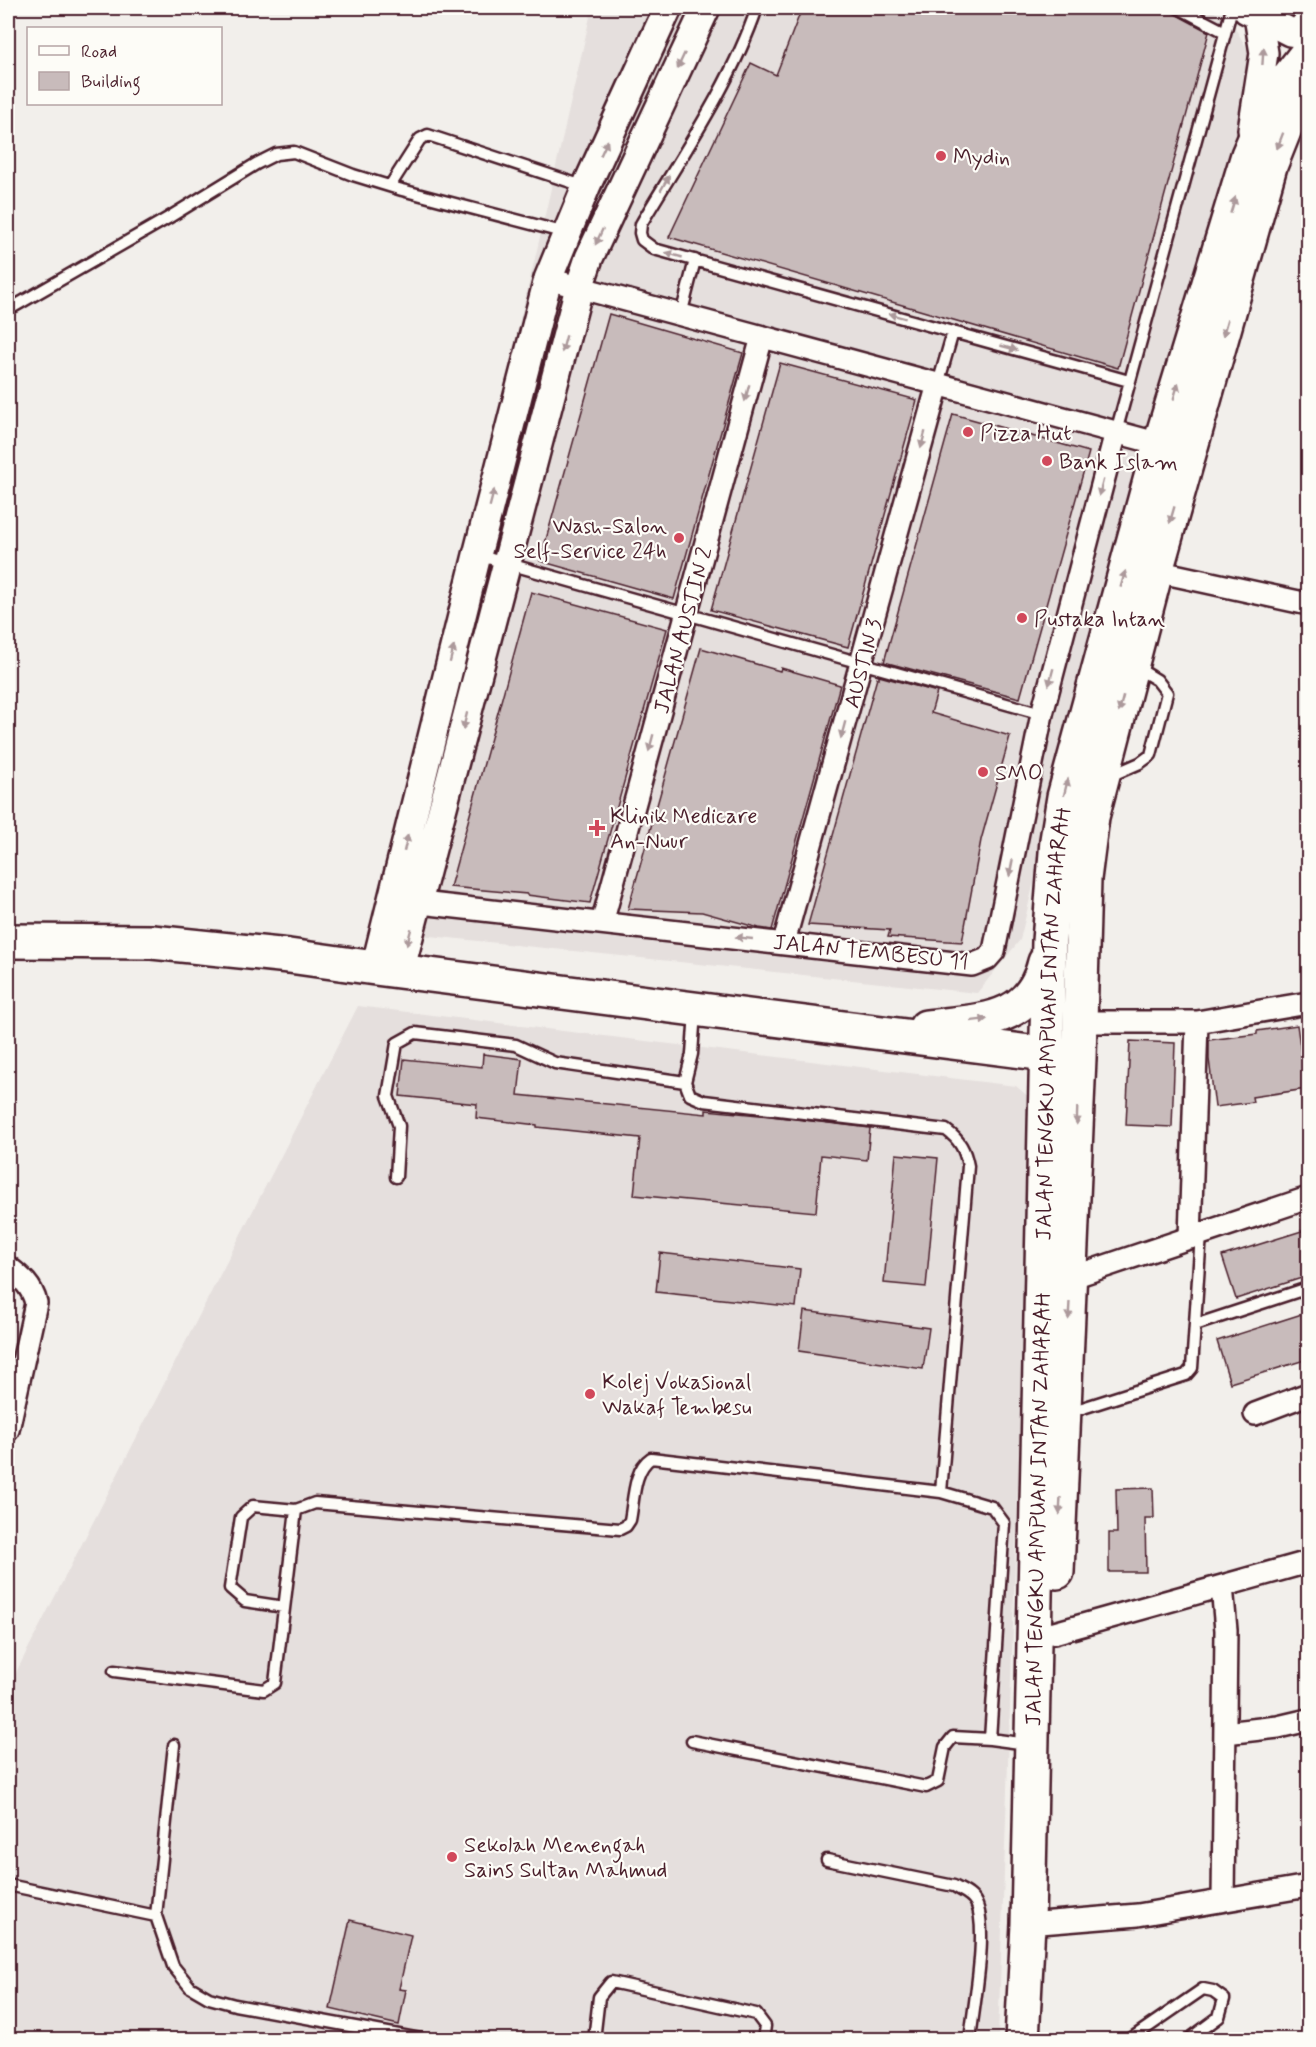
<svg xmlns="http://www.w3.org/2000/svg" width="1316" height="2047" font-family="Mynerve,sans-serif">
  <rect width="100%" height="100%" fill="#f2efeb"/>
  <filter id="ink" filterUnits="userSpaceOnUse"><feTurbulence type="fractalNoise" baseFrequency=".0167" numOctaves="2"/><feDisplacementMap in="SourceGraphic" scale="12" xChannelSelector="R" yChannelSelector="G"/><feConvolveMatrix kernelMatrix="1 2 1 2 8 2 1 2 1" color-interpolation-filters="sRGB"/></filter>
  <g filter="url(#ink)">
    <!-- built -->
    <path fill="#e5dfdd" d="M 592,8 L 1207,8 L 1230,20 L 1251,55 L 1244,139 L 1068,741 L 1020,940 L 977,993 L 372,930 L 537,250 Z
      M 358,1006 L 1016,1086 L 1032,1100 L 998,2039 L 8,2039 L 8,1688 Z"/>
    <!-- building -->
    <path fill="#c8bbbb" stroke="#4a1f2b" stroke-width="1.5" d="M 802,8 L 1164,8 L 1209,32 L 1118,368 L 669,237 L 751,63 L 776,75 Z
      M 609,314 L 743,353 L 674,599 L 540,561 Z
      M 780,363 L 917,400 L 848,647 L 711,610 Z
      M 953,414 L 1089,452 L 1020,698 L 884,662 Z
      M 531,592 L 667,629 L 590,903 L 527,895 L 527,894 L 450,887 Z
      M 701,648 L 780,671 L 781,668 L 840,685 L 772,930 L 759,928 L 702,912 L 628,909 Z
      M 879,676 L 937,692 L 931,713 L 1010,736 L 981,840 L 962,942 L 888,937 L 890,930 L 808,925 L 877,678 L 879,679 Z
      M 1297,1025 L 1306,1089 L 1252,1097 L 1253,1102 L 1215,1107 L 1209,1059 L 1209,1040 L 1257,1034 L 1257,1031 Z
      M 1130,1041 L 1175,1043 L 1172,1127 L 1126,1125 Z
      M 483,1054 L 522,1059 L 518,1095 L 706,1114 L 706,1110 L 770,1116 L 870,1128 L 867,1160 L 821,1155 L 816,1212 L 634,1195 L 640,1138 L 537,1127 L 537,1125 L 476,1118 L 477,1104 L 400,1096 L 404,1059 L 482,1067 Z
      M 896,1154 L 938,1158 L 926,1287 L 884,1283 Z
      M 1308,1229 L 1308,1276 L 1236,1299 L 1222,1256 Z
      M 660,1253 L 800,1269 L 796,1307 L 656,1292 Z
      M 804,1311 L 929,1328 L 923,1369 L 799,1351 Z
      M 1308,1312 L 1308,1359 L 1230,1383 L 1217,1341 Z
      M 1153,1488 L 1154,1518 L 1145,1518 L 1146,1572 L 1109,1572 L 1109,1533 L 1117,1533 L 1116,1489 Z
      M 350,1920 L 411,1935 L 399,1989 L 406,1990 L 399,2025 L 330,2009 Z"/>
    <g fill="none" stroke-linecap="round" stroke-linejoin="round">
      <defs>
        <path id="service" d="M 757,8 C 731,84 682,155 641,224 L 640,233 L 642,240 L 654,249 L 1129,381
          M 1179,8 L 1225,32
          M 390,186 L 420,139 L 428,135 L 586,187
          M 8,310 L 168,218 L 256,164 L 276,154 L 294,152 L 353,175 L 402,190 L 566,233
          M 681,315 L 695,260
          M 938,384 L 953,332
          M 1116,432 L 1232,8
          M 477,555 L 1042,714
          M 1110,776 L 1140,763 L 1151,755 L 1167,693 L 1157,680 L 1134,666
          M 396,1177 L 399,1126 L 388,1096 L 397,1043 L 415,1033 L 516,1045 L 555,1063 L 685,1082
          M 1195,1325 L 1308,1288
          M 1067,1413 L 1186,1375 L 1192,1368 L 1201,1234
          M 941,1492 L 992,1507 L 1004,1523 L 990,1739 L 1028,1744
          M 284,1607 L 245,1601 L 230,1588 L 241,1517 L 253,1506 L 296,1510
          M 114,1671 L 264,1690 L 275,1683 L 296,1510 L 315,1503 L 620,1529 L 626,1526 L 630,1520 C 634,1501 633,1470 651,1458 L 941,1492 L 968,1166 C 965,1150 960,1140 946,1130 L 704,1101 L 690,1095 L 685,1082 L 692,1054 L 695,1012
          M 692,1741 L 926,1787 L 938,1781 L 945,1747 L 953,1737 L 990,1739
          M 174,1745 L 156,1916 L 173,1966 L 190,1987 L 209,1998 L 235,2005 L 426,2040
          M 827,1860 L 954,1886 C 962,1891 972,1894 976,1903 C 989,1929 973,2009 970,2040
          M 8,1885 L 156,1916
          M 594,2040 L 599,1997 L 611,1982 L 756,2014 L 765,2026 L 763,2040
          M 1129,2040 L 1203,1989 L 1213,1991 L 1224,1999 L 1219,2017 L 1188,2040"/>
        <path id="minor" d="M 548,279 L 1160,444
          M 1156,571 L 1308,604
          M 403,901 L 972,965 L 987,959 L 994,951 L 1042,714 L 1116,432
          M 602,923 L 762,337
          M 784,942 L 938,384
          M 1080,1022 L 1197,1022 L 1308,1003
          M 1190,1238 L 1197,1022
          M 8,1267 C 21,1277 32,1286 36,1303 L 8,1430
          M 1070,1278 L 1308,1198
          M 1255,1414 L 1308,1394
          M 1222,1586 L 1226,1630 L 1223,1900
          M 1033,1634 L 1054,1633 L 1308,1562
          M 1225,1733 L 1278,1727 L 1308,1720
          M 1028,1924 L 1138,1915 L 1308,1886"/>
        <path id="tertiary" d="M 1247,10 L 1290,32 L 1298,33 L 1308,22
          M 1252,130 L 1264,53 L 1258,16
          M 375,968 L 477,555 L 548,279 L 586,187 L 668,8
          M 400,971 L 579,288 L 589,258 L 706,8"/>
        <g id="primary">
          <path d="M 8,941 L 152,942 L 289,956 L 375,968 L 1069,1057"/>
          <path d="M 926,1027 C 978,1020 1031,1024 1045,962"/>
          <path d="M 1057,1572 L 1079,1058 L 1084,879 L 1092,817 L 1156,571 L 1270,166 L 1286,126 L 1308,90"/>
          <path id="s1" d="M 1022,2040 L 1028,1924 L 1049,941 L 1057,840 L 1064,797 L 1160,444 L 1248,155 L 1264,118 L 1280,88 L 1308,52"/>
        </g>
      </defs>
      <!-- service casing -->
      <use href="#service" stroke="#4a1f2b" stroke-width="15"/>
      <!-- minor casing -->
      <use href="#minor" stroke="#4a1f2b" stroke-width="26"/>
      <!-- tertiary casing -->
      <use href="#tertiary" stroke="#4a1f2b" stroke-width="32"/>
      <!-- primary casing -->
      <use href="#primary" stroke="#4a1f2b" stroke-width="38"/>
      <!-- service -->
      <use href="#service" stroke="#fdfcf7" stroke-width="10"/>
      <!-- minor -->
      <use href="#minor" stroke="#fdfcf7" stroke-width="21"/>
      <!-- tertiary -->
      <use href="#tertiary" stroke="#fdfcf7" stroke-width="27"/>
      <!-- primary -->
      <use href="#primary" stroke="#fdfcf7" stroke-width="33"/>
    </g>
    <!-- one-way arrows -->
    <defs><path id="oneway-solid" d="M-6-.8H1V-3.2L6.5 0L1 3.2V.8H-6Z" transform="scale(1.5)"/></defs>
    <g fill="#ac999b">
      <use href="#oneway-solid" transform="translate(1263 56) rotate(-86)"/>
      <use href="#oneway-solid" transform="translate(681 61) rotate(115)"/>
      <use href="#oneway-solid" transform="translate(1280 141) rotate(111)"/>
      <use href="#oneway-solid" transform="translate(604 148) rotate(-65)"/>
      <use href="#oneway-solid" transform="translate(665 183) rotate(-60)"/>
      <use href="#oneway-solid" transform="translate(1233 205) rotate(-73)"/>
      <use href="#oneway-solid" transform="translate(599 237) rotate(115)"/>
      <use href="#oneway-solid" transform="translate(674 255) rotate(-164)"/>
      <use href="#oneway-solid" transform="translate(897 316) rotate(-165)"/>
      <use href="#oneway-solid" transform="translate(1225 328) rotate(106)"/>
      <use href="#oneway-solid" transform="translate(564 344) rotate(105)"/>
      <use href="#oneway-solid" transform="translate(1009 348) rotate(16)"/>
      <use href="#oneway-solid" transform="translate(1176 391) rotate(-73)"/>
      <use href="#oneway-solid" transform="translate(747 393) rotate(105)"/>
      <use href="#oneway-solid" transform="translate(923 440) rotate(105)"/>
      <use href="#oneway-solid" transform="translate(1101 488) rotate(105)"/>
      <use href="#oneway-solid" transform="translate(492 498) rotate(-75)"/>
      <use href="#oneway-solid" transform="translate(1172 515) rotate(106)"/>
      <use href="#oneway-solid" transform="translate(1123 579) rotate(-74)"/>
      <use href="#oneway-solid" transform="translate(452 654) rotate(-76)"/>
      <use href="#oneway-solid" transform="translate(1051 677) rotate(105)"/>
      <use href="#oneway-solid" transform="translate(1121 704) rotate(105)"/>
      <use href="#oneway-solid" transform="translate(465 721) rotate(104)"/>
      <use href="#oneway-solid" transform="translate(843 730) rotate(105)"/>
      <use href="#oneway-solid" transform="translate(651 743) rotate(105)"/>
      <use href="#oneway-solid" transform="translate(1066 787) rotate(-76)"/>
      <use href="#oneway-solid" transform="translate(406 843) rotate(-76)"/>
      <use href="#oneway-solid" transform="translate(1011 868) rotate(101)"/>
      <use href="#oneway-solid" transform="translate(409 937) rotate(105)"/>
      <use href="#oneway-solid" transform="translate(744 938) rotate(-174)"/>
      <use href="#oneway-solid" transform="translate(979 1020) rotate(-7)"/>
      <use href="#oneway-solid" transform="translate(1077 1116) rotate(92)"/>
      <use href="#oneway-solid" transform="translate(1069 1311) rotate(93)"/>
      <use href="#oneway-solid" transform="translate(1060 1506) rotate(93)"/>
    </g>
  </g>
  <!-- markers -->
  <g fill="#d1495b" stroke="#fdfcf7" stroke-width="2">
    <circle cx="941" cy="156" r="6"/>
    <circle cx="968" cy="432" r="6"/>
    <circle cx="1047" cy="461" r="6"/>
    <circle cx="679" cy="538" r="6"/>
    <circle cx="1022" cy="618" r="6"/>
    <circle cx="983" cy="772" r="6"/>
    <path d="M594 819h6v6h6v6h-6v6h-6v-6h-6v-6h6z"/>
    <circle cx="590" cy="1394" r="6"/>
    <circle cx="452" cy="1857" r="6"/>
  </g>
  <g text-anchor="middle" stroke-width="4.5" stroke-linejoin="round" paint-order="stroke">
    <!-- poi labels -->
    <g font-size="22" fill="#4a1f2b" stroke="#fdfcf7" text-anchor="start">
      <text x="953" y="164">Mydin</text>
      <text x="980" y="440">Pizza Hut</text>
      <text x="1059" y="469">Bank Islam</text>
      <text x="667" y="533" text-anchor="end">Wash-Salon<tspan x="667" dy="25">Self-Service 24h</tspan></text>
      <text x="1034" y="626">Pustaka Intan</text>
      <text x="995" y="780">SMO</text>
      <text x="610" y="823">Klinik Medicare<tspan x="610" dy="25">An-Nuur</tspan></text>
      <text x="602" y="1389">Kolej Vokasional<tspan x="602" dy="25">Wakaf Tembesu</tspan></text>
      <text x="464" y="1852">Sekolah Menengah<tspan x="464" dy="25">Sains Sultan Mahmud</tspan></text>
    </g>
    <!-- street labels -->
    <g font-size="22" fill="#4a1f2b" stroke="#fdfcf7">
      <text transform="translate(682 630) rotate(-75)" y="8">JALAN AUSTIN 2</text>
      <text transform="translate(862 663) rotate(-75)" y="8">AUSTIN 3</text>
      <text transform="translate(871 951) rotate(6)" y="8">JALAN TEMBESU 11</text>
      <text dy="8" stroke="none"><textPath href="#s1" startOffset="1017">JALAN TENGKU AMPUAN INTAN ZAHARAH</textPath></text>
      <text dy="8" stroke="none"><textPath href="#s1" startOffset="531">JALAN TENGKU AMPUAN INTAN ZAHARAH</textPath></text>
    </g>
  </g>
  <!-- margin -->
  <rect width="1316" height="2047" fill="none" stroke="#fdfcf7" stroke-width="30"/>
  <rect x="15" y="15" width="1286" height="2017" fill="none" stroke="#4a1f2b" stroke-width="2" filter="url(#ink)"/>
  <!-- legend -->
  <rect x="27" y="27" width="195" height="78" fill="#fdfcf7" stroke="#b5a4a5" stroke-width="1.5"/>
  <rect x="39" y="46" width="30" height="9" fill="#fdfcf7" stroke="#b5a4a5" stroke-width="1.5"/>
  <text x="81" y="57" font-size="18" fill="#4a1f2b">Road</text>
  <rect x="39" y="72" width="30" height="18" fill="#c8bbbb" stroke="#b5a4a5" stroke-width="1.5"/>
  <text x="81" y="87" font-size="18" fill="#4a1f2b">Building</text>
</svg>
